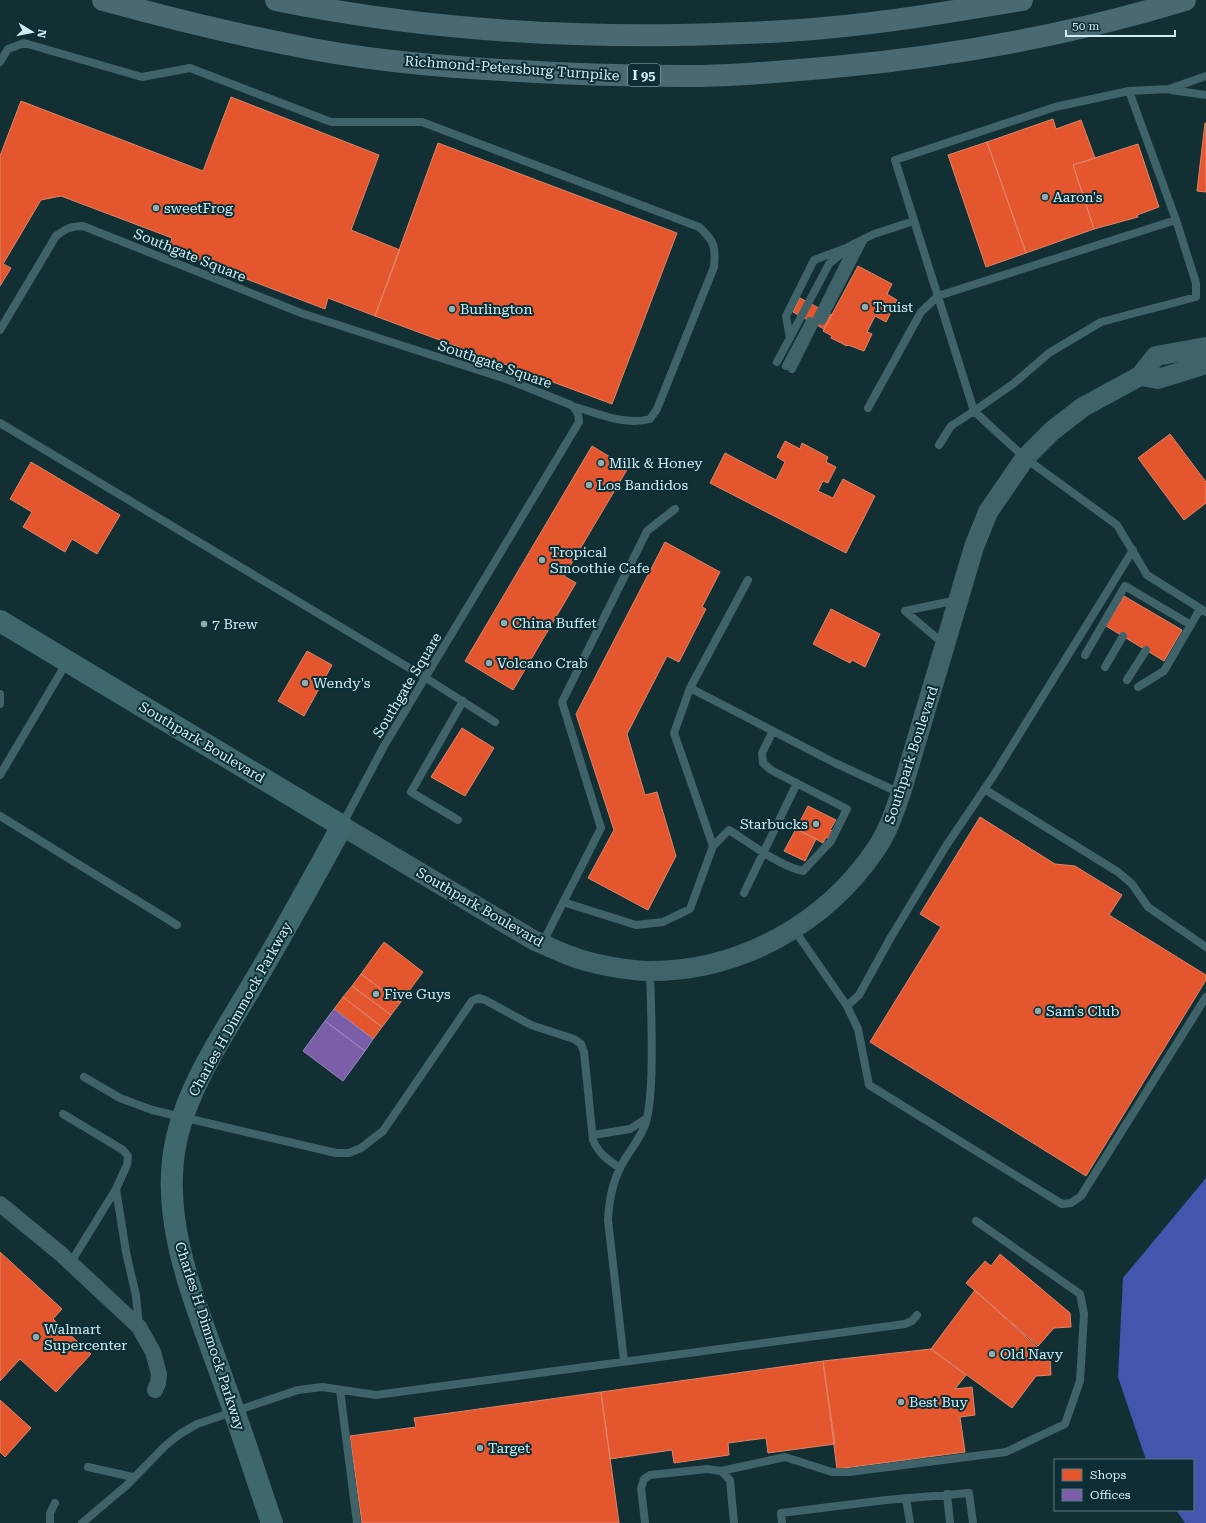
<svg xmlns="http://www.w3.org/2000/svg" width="1206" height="1523" font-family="'Roboto Serif',serif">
  <rect width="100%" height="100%" fill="#123034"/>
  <!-- water -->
  <path fill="#4156ac" d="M 1206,1178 L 1206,1523 L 1185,1523 L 1176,1510 L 1193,1510 L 1193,1460 L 1146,1460 L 1118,1377 L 1123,1278 Z"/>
  <!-- shops -->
  <path fill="#e4572e" stroke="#de846a" d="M 231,97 L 379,155 L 351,230 L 400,250 L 375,316 L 328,298 L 325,309 L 168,249 L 172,238 L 61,196 L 41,200 L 3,264 L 11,268 L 0,286 L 0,156 L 21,101 L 203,171 Z
    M 1053,119 L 1056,129 L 1081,120 L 1095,158 L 1073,165 L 1094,229 L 1026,253 L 987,142 Z
    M 1205,123 L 1206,123 L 1206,192 L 1197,191 Z
    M 987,142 L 1026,253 L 986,267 L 948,155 Z
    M 438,143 L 677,233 L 612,404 L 375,316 Z
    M 1138,144 L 1159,207 L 1137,215 L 1138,217 L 1094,229 L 1073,165 Z
    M 858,266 L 892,284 L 887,294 L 897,300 L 886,322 L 875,316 L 867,332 L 872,334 L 864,351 L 848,345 L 847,346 L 831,338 L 832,336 L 823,331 Z
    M 800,298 L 832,315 L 824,329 L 793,312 Z
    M 1170,434 L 1206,482 L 1206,503 L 1184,520 L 1138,458 Z
    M 785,441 L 800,449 L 802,443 L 828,457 L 826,462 L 836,467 L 828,483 L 823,481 L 818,491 L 833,498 L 843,479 L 875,496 L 846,553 L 710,483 L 725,453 L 776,480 L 785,462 L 777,457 Z
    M 592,446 L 628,468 L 564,576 L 576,583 L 513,690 L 465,661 Z
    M 31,462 L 120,515 L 97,554 L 72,539 L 65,552 L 23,527 L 32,512 L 10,499 Z
    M 665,542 L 720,572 L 702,607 L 706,609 L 679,662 L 667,656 L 627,734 L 645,795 L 657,792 L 676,856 L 648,910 L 588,878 L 614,830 L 576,714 Z
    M 1124,596 L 1182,630 L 1164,661 L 1106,626 Z
    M 831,609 L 880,634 L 865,667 L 852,660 L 850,663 L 813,644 Z
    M 307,651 L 332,665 L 304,716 L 278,701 Z
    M 462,728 L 494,748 L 465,796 L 431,777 Z
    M 808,806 L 836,820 L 830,830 L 833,831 L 829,839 L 826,837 L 823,843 L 796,829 Z
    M 980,817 L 1055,864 L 1075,866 L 1122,895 L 1109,915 L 1206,975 L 1206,980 L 1086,1176 L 870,1042 L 941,927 L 920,914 Z
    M 796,829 L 816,839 L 805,861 L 784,851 Z
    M 384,942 L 423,972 L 400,1003 L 361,974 Z
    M 361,974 L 400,1003 L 391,1015 L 352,986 Z
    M 352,986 L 391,1015 L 382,1027 L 343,997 Z
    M 343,997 L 382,1027 L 373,1039 L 334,1009 Z
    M 0,1252 L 62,1309 L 53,1319 L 91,1354 L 56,1392 L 20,1359 L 0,1381 Z
    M 1000,1254 L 1070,1313 L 1071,1327 L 1054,1328 L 1038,1346 L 966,1283 L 985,1261 L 991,1266 Z
    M 975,1290 L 1050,1359 L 1051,1375 L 1036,1376 L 1012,1408 L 931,1349 Z
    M 931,1349 L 966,1375 L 955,1389 L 972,1387 L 975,1415 L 960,1417 L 965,1452 L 837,1469 L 823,1361 Z
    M 823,1361 L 835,1444 L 768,1453 L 766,1438 L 728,1443 L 729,1455 L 674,1463 L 672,1450 L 610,1459 L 601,1392 Z
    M 601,1392 L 619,1523 L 362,1523 L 350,1436 L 416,1427 L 414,1418 Z
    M 0,1400 L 31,1428 L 5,1457 L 0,1452 Z"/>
  <!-- offices -->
  <path fill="#7b5ea7" stroke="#9489be" d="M 334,1009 L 373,1039 L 365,1051 L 325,1021 Z
    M 325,1021 L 365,1051 L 343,1081 L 303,1051 Z"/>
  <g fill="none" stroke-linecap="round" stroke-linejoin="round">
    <!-- service -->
    <path stroke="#3f6369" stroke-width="8" d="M 0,62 L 8,49 L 24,43 L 142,77 L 190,68 L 331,122 L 422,122 L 699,227 C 714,240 716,247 714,267 L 657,409 L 650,419 C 624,426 597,413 572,406
      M 1171,90 L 1206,95
      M 1129,91 L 1176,220 L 1196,283 L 1196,297 L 1101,322 L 1049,353 L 1013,384 L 974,411 L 895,160 L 1055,107 L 1129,91 L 1169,89 L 1206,76
      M 822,321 L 864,239
      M 0,330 L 56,236 C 65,229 71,226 83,226 L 301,313 L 506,379 L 571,405 C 577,410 579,414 579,422 L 384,746 L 342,825
      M 790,338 L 786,316 L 814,260 L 846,248 L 874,234 L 914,221
      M 777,362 L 829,264 L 843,252
      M 786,366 L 810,321
      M 792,369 L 854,244
      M 868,408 L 921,312 L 938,296 L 1176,220
      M 0,423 L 426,678 L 495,722
      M 939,445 L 951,426 L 974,411 L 1025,458 L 1117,525 L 1147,575 L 1206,612
      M 945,645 L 905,611 L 957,600
      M 1085,655 L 1125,586 L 1191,625
      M 1105,667 L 1123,636
      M 1127,680 L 1146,650
      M 1138,687 L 1164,671 L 1200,609
      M 690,688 L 835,763 L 900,793
      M 0,694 L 0,704
      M 0,775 L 67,662
      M 984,789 L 1118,872 L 1132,884 L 1148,907 L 1206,947
      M 0,816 L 177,925
      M 458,820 L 411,792 L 463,701
      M 713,846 L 729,830 C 750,843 779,866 803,871 L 831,841 L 847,809 L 771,770 L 763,763 L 762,753 L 773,731
      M 744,893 L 797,783
      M 563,902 L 636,925 L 663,922 L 690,909 L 713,846 L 674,733 L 690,688 L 748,580
      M 793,928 L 847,1006 L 858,1029 L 869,1085 L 1062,1204 L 1071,1203 L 1081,1196 L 1206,997
      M 542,944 L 601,828 L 562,702 L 647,531 L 675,509
      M 847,1006 L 859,995 L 891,937 L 946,846 L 994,775 L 1133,550
      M 84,1077 L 120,1098 L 152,1110 L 336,1153 L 349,1153 L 361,1148 L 383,1131 L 472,1001 L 479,998 L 485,1000 L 531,1025 L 574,1039 L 581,1044 L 584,1052 L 593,1140 C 599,1154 608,1160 620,1168
      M 63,1114 L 123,1150 L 128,1156 L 127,1165 L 116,1189 L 126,1252 L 136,1296 L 139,1325
      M 593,1135 L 630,1129 L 647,1118
      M 71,1262 L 116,1189
      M 624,1361 L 608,1220 C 609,1198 613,1178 625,1159 C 632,1148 640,1138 645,1125 C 650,1112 650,1097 651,1083 C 653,1046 651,1008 650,971
      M 340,1390 L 357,1523
      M 88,1467 L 133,1477
      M 721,1471 L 785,1457 L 832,1472 L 849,1472 L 1006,1452 L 1065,1424 L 1080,1381 L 1084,1314 L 1080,1294 L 976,1221
      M 947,1494 L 950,1523
      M 906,1498 L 910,1523
      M 50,1523 L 50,1513 L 55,1503
      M 82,1523 L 127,1485 L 165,1446 L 180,1434 L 197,1424 L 298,1390 L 322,1387 L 376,1395 L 905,1324 L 912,1321 L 917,1315
      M 645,1523 L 641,1488 L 644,1479 L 650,1475 L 707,1469 L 721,1471 L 730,1480 L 734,1523
      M 782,1523 L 781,1513 L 886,1500 L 969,1493 L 973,1523"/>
    <!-- minor -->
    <path stroke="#3f6369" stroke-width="16" d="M 0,1204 L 61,1254 L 139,1327 L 153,1352 L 159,1374 L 158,1383 L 155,1390"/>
    <!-- tertiary -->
    <path stroke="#3f6369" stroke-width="20" d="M 1140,376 L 1158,379 L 1206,364
      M 342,826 L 535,941 C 546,945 557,951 568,955 C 590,964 628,971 651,971 C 741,971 826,923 876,849 C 888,832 894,812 901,793 L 974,547 L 988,512 L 1025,458 L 1052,431 L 1083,407 L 1140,376 L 1156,356 L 1206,347"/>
    <!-- secondary -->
    <path stroke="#3e686e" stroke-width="22" d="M 0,621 L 342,826 C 313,879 284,932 253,984 C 225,1032 190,1082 177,1137 C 157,1221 198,1308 225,1386 C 242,1432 256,1477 272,1523"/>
    <!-- motorway -->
    <path stroke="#486a70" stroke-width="22" d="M 103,0 C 172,19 242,36 312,49 C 386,63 462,68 537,72 C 592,75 647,76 702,76 C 746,75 790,71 834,67 C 952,56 1071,35 1185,0
      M 276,0 C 408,27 543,37 677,35 C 726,34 775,33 824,28 C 891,22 956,11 1022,0"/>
  </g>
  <!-- markers -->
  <g fill="#8eacb1" stroke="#0c2e34" stroke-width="1.5">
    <circle cx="1045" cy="197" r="4"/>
    <circle cx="156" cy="208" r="4"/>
    <circle cx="865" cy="307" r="4"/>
    <circle cx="452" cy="309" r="4"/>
    <circle cx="601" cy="463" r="4"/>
    <circle cx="589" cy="485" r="4"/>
    <circle cx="542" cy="560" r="4"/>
    <circle cx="504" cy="623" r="4"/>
    <circle cx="204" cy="624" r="4"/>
    <circle cx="489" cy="663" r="4"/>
    <circle cx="305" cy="683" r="4"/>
    <circle cx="816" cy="824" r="4"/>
    <circle cx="376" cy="994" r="4"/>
    <circle cx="1038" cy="1011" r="4"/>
    <circle cx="36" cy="1337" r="4"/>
    <circle cx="992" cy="1354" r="4"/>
    <circle cx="901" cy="1402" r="4"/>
    <circle cx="480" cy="1448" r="4"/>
  </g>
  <g text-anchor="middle" stroke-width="4" stroke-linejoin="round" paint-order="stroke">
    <!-- shield labels -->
    <rect fill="#0c2e34" stroke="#95b4bb" stroke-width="1" x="628" y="64" width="32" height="22" rx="3"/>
    <g font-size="13" font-weight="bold" fill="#d0eef5">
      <text x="644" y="80">I 95</text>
    </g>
    <!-- street labels -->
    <g font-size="14" fill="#d0eef5" stroke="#0c2e34">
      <text transform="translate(512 68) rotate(4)" y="5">Richmond-Petersburg Turnpike</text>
      <text transform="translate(190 255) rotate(22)" y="5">Southgate Square</text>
      <text transform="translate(495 364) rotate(19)" y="5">Southgate Square</text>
      <text transform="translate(407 685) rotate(-59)" y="5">Southgate Square</text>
      <text transform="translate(202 742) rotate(31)" y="5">Southpark Boulevard</text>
      <text transform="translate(911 755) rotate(-72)" y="5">Southpark Boulevard</text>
      <text transform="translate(480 907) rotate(30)" y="5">Southpark Boulevard</text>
      <text transform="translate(240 1009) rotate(-61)" y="5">Charles H Dimmock Parkway</text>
      <text transform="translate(210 1336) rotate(72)" y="5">Charles H Dimmock Parkway</text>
    </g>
    <!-- poi labels -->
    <g font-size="14" fill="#d0eef5" stroke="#0c2e34" text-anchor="start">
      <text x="1053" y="202">Aaron's</text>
      <text x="164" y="213">sweetFrog</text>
      <text x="873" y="312">Truist</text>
      <text x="460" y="314">Burlington</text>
      <text x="609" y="468">Milk &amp; Honey</text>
      <text x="597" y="490">Los Bandidos</text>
      <text x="550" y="557">Tropical<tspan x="550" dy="16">Smoothie Cafe</tspan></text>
      <text x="512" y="628">China Buffet</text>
      <text x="212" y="629">7 Brew</text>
      <text x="497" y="668">Volcano Crab</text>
      <text x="313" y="688">Wendy's</text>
      <text x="808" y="829" text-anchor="end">Starbucks</text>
      <text x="384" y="999">Five Guys</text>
      <text x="1046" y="1016">Sam's Club</text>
      <text x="44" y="1334">Walmart<tspan x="44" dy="16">Supercenter</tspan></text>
      <text x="1000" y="1359">Old Navy</text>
      <text x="909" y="1407">Best Buy</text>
      <text x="488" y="1453">Target</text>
    </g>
  </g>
  <!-- legend -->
  <rect x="1054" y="1459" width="140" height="52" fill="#0c2e34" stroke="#5a7b81"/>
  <rect x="1062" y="1469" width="20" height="12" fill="#e4572e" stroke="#5a7b81"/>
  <text x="1090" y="1479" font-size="12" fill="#d0eef5">Shops</text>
  <rect x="1062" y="1489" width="20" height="12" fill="#7b5ea7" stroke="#5a7b81"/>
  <text x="1090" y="1499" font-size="12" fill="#d0eef5">Offices</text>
  <!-- north arrow -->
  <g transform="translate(32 32) rotate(100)" stroke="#0c2e34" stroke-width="3" paint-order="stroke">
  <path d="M0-3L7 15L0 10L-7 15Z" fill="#d0eef5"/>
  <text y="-6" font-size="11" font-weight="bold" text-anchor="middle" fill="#d0eef5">N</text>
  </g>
  <!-- scale -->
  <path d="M1066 30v6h109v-6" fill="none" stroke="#d0eef5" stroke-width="2"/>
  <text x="1072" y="30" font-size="12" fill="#d0eef5" stroke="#0c2e34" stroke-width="3" paint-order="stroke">50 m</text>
</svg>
